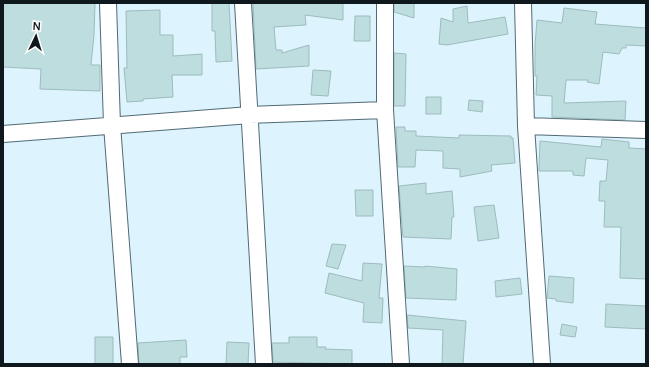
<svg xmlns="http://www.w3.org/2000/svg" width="649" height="367" font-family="Manrope,sans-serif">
  <rect width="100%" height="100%" fill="#ddf3fd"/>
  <!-- building -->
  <path fill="#beddde" stroke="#9dbcbc" d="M 3,3 L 95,3 L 94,35 L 91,65 L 100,65 L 100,91 L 40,89 L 41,69 L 3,67 Z
    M 212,3 L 229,3 L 232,61 L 216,62 L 215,31 L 212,31 Z
    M 253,3 L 343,3 L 343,20 L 305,15 L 306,25 L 274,27 L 276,50 L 282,50 L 282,53 L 309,45 L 309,66 L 256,69 Z
    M 394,3 L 414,3 L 414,18 L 394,12 Z
    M 467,6 L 468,23 L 505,17 L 508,34 L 447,45 L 439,44 L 441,18 L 453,22 L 453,9 Z
    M 564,8 L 597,12 L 595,24 L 646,28 L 646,46 L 626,45 L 626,48 L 622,48 L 619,54 L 603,52 L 599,84 L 587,82 L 588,80 L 566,80 L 564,103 L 626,101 L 625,120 L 552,117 L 552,96 L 536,95 L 537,76 L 535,76 L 535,45 L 537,20 L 562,23 Z
    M 160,10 L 160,35 L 173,35 L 173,56 L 202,54 L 202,75 L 172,75 L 173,97 L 143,99 L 143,101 L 127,102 L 124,68 L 127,68 L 126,11 Z
    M 355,16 L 370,16 L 370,41 L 354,41 Z
    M 394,53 L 406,54 L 405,106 L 394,106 Z
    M 313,70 L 331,71 L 328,96 L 311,95 Z
    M 426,97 L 441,97 L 441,114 L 426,114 Z
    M 469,100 L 483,101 L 482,112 L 468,110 Z
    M 396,127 L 405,127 L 405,131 L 416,131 L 416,136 L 459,138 L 459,135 L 511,136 L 511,138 L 513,138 L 515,163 L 491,165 L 492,171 L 460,177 L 460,169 L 443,168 L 443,151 L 416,150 L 415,167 L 398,167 Z
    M 602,139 L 629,142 L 629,148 L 646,149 L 646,279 L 620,278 L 621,227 L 604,227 L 605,201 L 599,201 L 600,181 L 606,181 L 608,160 L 586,158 L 584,176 L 573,175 L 573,171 L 539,171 L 540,141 L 601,147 Z
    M 426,183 L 426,194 L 452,191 L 454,217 L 452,217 L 451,239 L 403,237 L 399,186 Z
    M 355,190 L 373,190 L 373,216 L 356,216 Z
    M 494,205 L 499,238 L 478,241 L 474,207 Z
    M 332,244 L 346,245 L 338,269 L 326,266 Z
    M 363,263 L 382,264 L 379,298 L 383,298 L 382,323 L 363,322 L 364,303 L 325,293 L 329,273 L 362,281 Z
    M 404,266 L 425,267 L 425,266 L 457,269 L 456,300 L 406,298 Z
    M 549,276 L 574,278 L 573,303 L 556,301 L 556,299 L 547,298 Z
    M 520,278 L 522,294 L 496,297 L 495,281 Z
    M 606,304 L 646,306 L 646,329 L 605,327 Z
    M 407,315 L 466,321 L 463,364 L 442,364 L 443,330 L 408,328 Z
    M 562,324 L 577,327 L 575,337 L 560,335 Z
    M 95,337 L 113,337 L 113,364 L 95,364 Z
    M 289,337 L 317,337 L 317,347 L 326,347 L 325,349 L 352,350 L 352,364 L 273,362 L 272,343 L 289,343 Z
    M 186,340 L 187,357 L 180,357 L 180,364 L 139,364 L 138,343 Z
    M 227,342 L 249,343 L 248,364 L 226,364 Z"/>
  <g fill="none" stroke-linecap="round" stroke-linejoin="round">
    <defs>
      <path id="minor" d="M 108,3 L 112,125 L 130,364
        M 243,3 L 264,364
        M 385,3 L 385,110 L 401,364
        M 523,3 L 526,126 L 542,364
        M 526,126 L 646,130
        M 3,134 L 250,115 L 385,110"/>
    </defs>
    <!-- minor casing -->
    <use href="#minor" stroke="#526a75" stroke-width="18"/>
    <!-- minor -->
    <use href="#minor" stroke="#fff" stroke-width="16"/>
  </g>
  <!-- border -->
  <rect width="649" height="367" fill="none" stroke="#0f191d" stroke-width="8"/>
  <!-- north arrow -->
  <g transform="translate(36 36) rotate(4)" stroke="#ffffff" stroke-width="3" paint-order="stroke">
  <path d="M0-3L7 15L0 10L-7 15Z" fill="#0f191d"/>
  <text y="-6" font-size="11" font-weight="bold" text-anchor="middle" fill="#0f191d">N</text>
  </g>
</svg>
